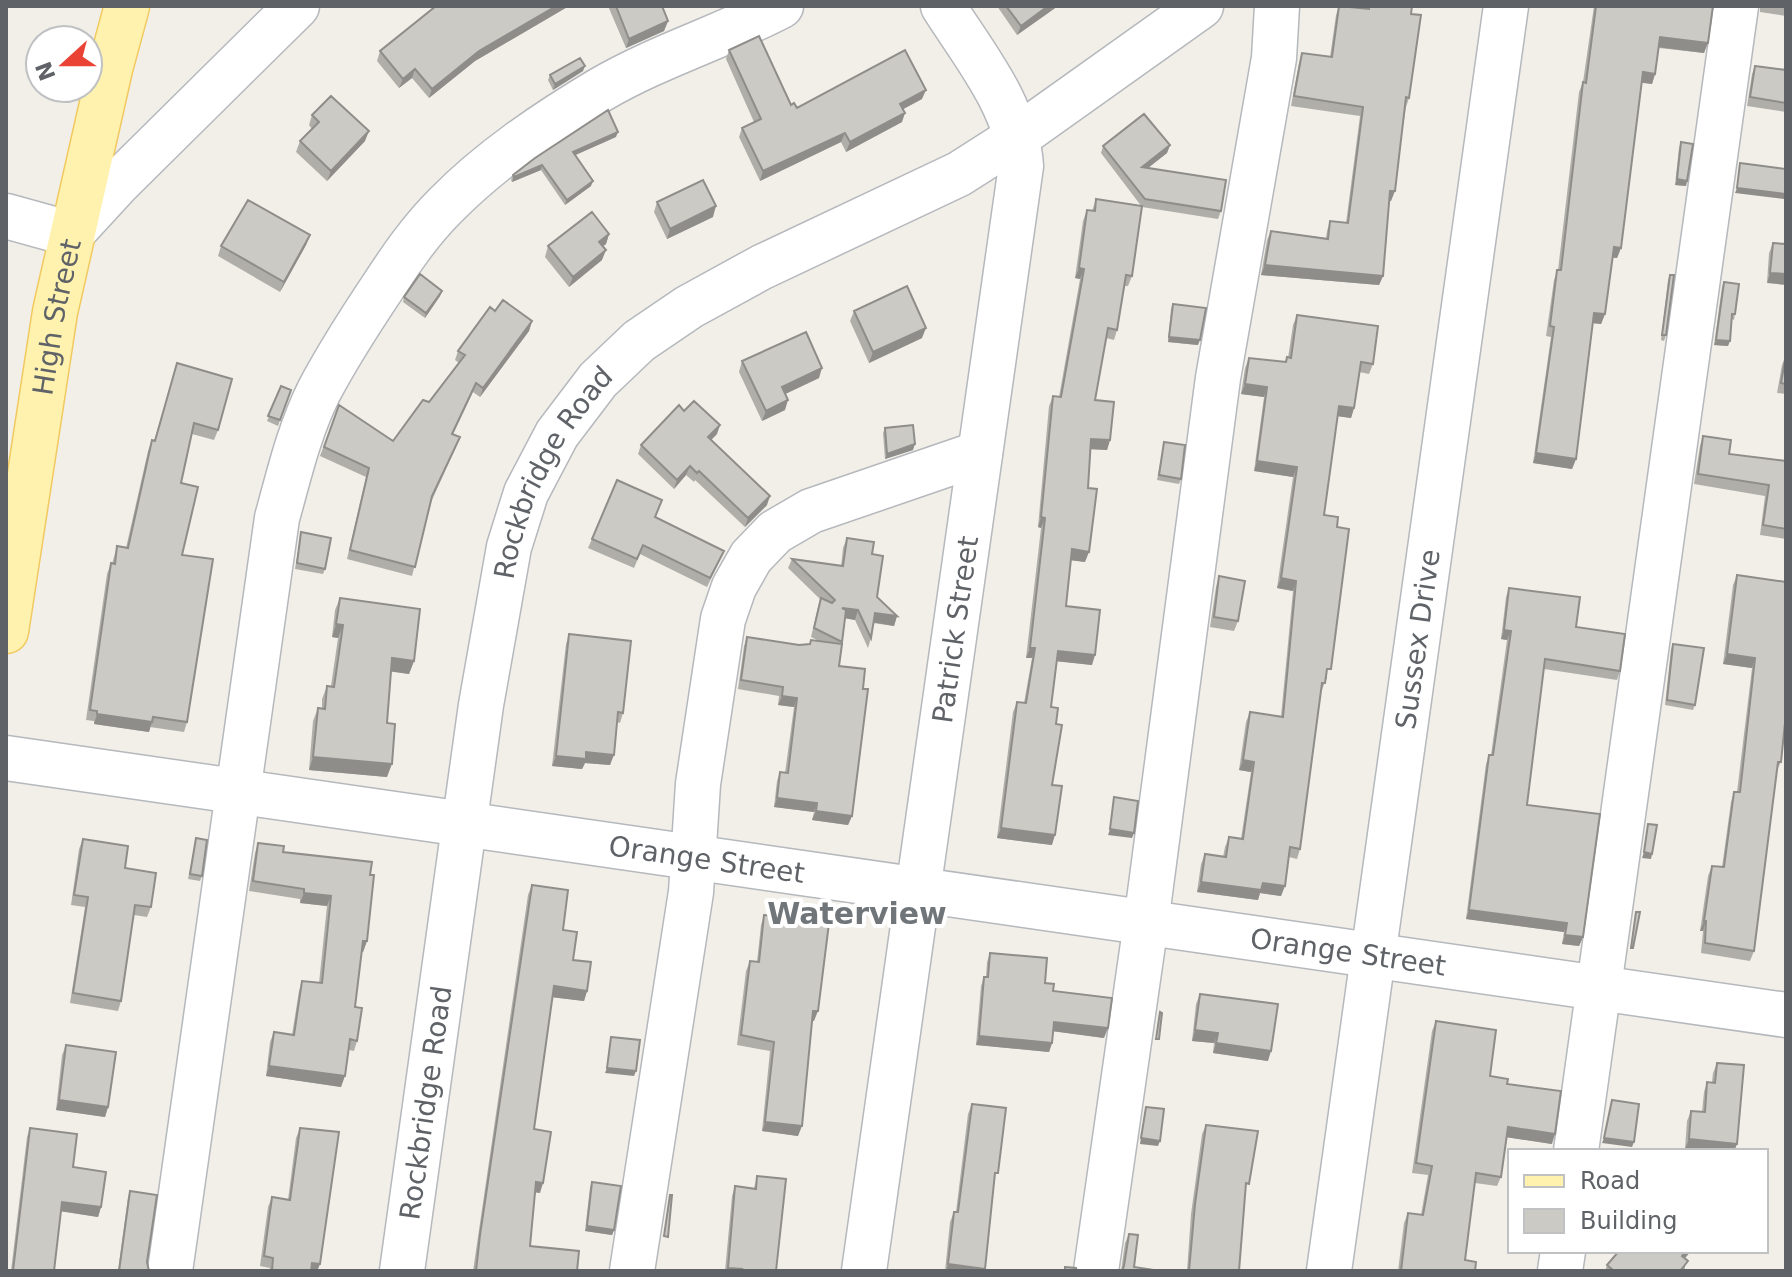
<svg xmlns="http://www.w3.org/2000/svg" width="1792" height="1277" font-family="'DejaVu Sans',sans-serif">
  <rect width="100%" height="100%" fill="#f1efe8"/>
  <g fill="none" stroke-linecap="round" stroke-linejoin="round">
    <defs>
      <g id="minor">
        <path d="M 6,216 L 71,234 L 118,183 L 297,6"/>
        <path id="s1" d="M 6,758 L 1786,1015"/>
        <path d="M 1576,1151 L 1736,6"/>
        <path d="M 170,1271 L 277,518 C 289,475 299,431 319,391 C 338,355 360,321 382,288 C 401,259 420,231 445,206 C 490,160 545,123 600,90 C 658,56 722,37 781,6"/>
        <path id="s2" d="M 402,1271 L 481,705 L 509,547 L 526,493 L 557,434 L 598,380 L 639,341 L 689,307 L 762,267 L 959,174 L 1017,137 L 1201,6"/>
        <path d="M 632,1271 L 691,892 L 698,784 L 723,619 L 734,587 L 751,557 L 775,532 L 811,511 L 980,453"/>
        <path id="s3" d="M 864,1271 L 1021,166 C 1017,106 974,55 943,6"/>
        <path d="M 1096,1271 L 1146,923 L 1218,378 L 1274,58 L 1277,6"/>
        <path id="s4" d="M 1329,1271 L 1506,6"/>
        <path d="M 1560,1271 L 1563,1251"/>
      </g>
      <g id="major">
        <path id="s5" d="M 6,631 L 55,312 L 110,69 L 127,6"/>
      </g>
    </defs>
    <!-- minor casing -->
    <use href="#minor" stroke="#b5b8bc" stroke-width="47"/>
    <!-- major casing -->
    <use href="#major" stroke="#f2c960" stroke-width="47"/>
    <!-- minor -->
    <use href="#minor" stroke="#fff" stroke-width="44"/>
    <!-- major -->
    <use href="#major" stroke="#fff2af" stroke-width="44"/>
  </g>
  <!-- wall -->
  <path fill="#afaea9" d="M 436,6 L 569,6 L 475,61 L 429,98 L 412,78 L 399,88 L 377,61 L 380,51 Z
    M 608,6 L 662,6 L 668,21 L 664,31 L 626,48 Z
    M 997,6 L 1058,6 L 1017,35 Z
    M 1339,6 L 1366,9 L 1367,6 L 1412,6 L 1409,98 L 1406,107 L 1391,201 L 1389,201 L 1383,276 L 1379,285 L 1261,275 L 1267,240 L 1271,231 L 1326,238 L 1327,231 L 1330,221 L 1346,223 L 1360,116 L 1291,106 L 1299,63 L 1302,53 L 1330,57 L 1336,15 Z
    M 1594,6 L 1713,6 L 1704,53 L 1659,48 L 1655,74 L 1652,84 L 1642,83 L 1621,248 L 1617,258 L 1613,258 L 1605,314 L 1601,324 L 1593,323 L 1576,459 L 1572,469 L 1533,463 L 1551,337 L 1546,336 L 1554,280 L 1558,270 L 1579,92 L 1583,82 Z
    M 1760,6 L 1786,6 L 1786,16 L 1760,12 Z
    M 729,50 L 791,105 L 797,108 L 922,99 L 903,109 L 902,122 L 846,152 L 841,142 L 760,181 L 739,137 L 742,128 L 754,122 L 726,59 Z
    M 1755,66 L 1786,70 L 1786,112 L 1747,106 L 1752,74 Z
    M 583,71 L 553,90 L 548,80 L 550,75 Z
    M 312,115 L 365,141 L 327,181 L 296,152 L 300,141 L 312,129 L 309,125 Z
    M 616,137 L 575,155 L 591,186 L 565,205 L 541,170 L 512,182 L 511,180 L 513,175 Z
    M 1681,142 L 1687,181 L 1686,186 L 1675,185 L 1679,148 Z
    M 1170,145 L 1167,153 L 1148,168 L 1221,211 L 1218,219 L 1142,207 L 1101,153 L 1103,146 Z
    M 1096,199 L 1132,276 L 1128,286 L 1124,286 L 1117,330 L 1114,340 L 1106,338 L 1095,400 L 1110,440 L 1107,450 L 1090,449 L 1085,562 L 1071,560 L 1066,606 L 1092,665 L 1057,661 L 1051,707 L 1056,724 L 1052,785 L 1052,845 L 997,838 L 1013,712 L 1017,702 L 1024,703 L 1032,658 L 1026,658 L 1041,528 L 1038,527 L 1049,406 L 1053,396 L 1059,397 L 1080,279 L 1075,278 L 1083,221 L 1087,210 L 1092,211 Z
    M 657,202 L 713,217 L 667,239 L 654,212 Z
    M 609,234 L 606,244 L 603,246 L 602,260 L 569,287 L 545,257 L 548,246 Z
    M 310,235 L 306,245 L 280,292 L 218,256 L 221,246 Z
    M 1773,243 L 1786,244 L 1767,283 L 1769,253 Z
    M 1670,275 L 1666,335 L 1664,341 L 1661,340 L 1668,280 Z
    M 1724,282 L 1735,314 L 1734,320 L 1732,319 L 1728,346 L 1714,345 L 1722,287 Z
    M 442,291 L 440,296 L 425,318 L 403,302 L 404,297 Z
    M 1173,304 L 1198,345 L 1168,342 L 1171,309 Z
    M 495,311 L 532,321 L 529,331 L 480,397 L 473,392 L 453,434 L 456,447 L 432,500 L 412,576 L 347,559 L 366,477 L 320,456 L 339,405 L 393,441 L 429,402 L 459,363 L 455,360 L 458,351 Z
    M 854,311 L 922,338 L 869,363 L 850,321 Z
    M 1297,315 L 1373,364 L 1369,374 L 1359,372 L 1354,408 L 1351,418 L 1338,416 L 1324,515 L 1327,679 L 1326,679 L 1321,693 L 1300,849 L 1297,859 L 1289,857 L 1281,896 L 1260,893 L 1258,900 L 1197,892 L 1201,864 L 1205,854 L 1223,857 L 1225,847 L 1229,837 L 1241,839 L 1251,772 L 1239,770 L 1246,722 L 1250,712 L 1281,716 L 1293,591 L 1277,588 L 1293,477 L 1254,471 L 1264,397 L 1241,394 L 1245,368 L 1249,358 L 1285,362 L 1287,357 L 1288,358 L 1293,325 Z
    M 1786,355 L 1786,394 L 1777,393 L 1782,365 Z
    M 742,361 L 819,378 L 785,394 L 785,410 L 762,421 L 739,372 Z
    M 177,363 L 218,430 L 214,440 L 192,434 L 181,483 L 182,555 L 187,722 L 184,732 L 150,727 L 149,732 L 94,724 L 94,721 L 86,720 L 107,574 L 111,563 L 112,564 L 117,546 L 126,548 L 148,451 L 152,440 L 154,441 Z
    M 281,386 L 291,390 L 278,426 L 267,421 Z
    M 684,411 L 717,434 L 711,440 L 767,505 L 745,527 L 695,480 L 694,482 L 686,475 L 674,489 L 638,454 L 641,445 Z
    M 885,428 L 913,450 L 885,459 L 883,433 Z
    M 1703,436 L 1729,454 L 1784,461 L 1786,452 L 1786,539 L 1760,535 L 1765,496 L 1694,484 L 1700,446 Z
    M 1164,442 L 1181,479 L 1179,484 L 1157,480 Z
    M 655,518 L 720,560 L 707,587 L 640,554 L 634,568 L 588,548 L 592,539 Z
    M 301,532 L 325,569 L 323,574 L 295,569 Z
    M 847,538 L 872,554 L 877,597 L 897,616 L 894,626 L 873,623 L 871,638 L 868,648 L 855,620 L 845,618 L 839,666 L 852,816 L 848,825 L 812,820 L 814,812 L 774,807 L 777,781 L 780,772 L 785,773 L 794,707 L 778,705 L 779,696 L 738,689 L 744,646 L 747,637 L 799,645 L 810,644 L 817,640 L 811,637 L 820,599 L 788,568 L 792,559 L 841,566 L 843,548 Z
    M 1737,575 L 1781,762 L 1776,772 L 1754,951 L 1750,961 L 1701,953 L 1703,931 L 1700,931 L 1708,876 L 1712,866 L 1722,867 L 1731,802 L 1734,792 L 1737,792 L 1752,668 L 1723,664 L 1733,585 Z
    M 1219,576 L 1238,621 L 1234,631 L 1210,627 L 1216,587 Z
    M 1509,588 L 1576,627 L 1620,671 L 1617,680 L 1544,669 L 1527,805 L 1583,937 L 1579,946 L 1562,944 L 1564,932 L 1466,919 L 1486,764 L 1489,755 L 1491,755 L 1507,640 L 1501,639 L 1506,597 Z
    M 340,598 L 414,661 L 409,674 L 391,671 L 387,723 L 387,777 L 309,770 L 313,721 L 318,708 L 322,709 L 322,699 L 327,686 L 331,686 L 338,638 L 332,637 L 335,610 Z
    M 569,634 L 623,713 L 620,723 L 617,722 L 610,765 L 585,763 L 582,769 L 552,766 L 566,644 Z
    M 1673,644 L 1695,705 L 1693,710 L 1665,705 L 1671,649 Z
    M 196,838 L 202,876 L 200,881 L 188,879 Z
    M 83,839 L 151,907 L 147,917 L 134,915 L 121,1001 L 118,1011 L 70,1003 L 85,907 L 71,905 L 79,849 Z
    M 258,843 L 283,852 L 370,875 L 367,941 L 363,952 L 362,951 L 355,1007 L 357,1041 L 354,1051 L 349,1050 L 341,1087 L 266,1076 L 270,1042 L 274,1032 L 292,1035 L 299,991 L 302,981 L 319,983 L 327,906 L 300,903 L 300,899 L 249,891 L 255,853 Z
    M 532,885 L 563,930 L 573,960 L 587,991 L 584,1001 L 552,997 L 534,1129 L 540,1193 L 535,1192 L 530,1246 L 577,1271 L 473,1271 L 528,895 Z
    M 764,915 L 814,1021 L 812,1021 L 798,1136 L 762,1131 L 770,1051 L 737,1045 L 746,971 L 750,961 L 757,962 L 761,925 Z
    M 990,953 L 1045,983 L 1104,1038 L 1053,1031 L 1052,1043 L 1049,1052 L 976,1045 L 981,986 L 984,977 L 986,977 L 987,962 Z
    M 1200,994 L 1268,1061 L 1213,1053 L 1214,1043 L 1192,1041 L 1196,1004 Z
    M 1436,1021 L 1490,1076 L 1507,1084 L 1552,1144 L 1507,1137 L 1501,1177 L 1497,1186 L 1475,1183 L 1465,1260 L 1475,1271 L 1398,1271 L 1404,1223 L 1408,1213 L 1421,1215 L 1428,1175 L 1412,1173 L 1432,1031 Z
    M 66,1045 L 108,1107 L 105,1117 L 56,1110 L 62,1055 Z
    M 1717,1063 L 1737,1144 L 1734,1151 L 1705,1151 L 1685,1149 L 1687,1121 L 1691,1111 L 1702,1112 L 1704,1092 L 1707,1082 L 1712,1082 L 1713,1073 Z
    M 972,1104 L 994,1182 L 985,1269 L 984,1271 L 945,1271 L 950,1222 L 954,1212 L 956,1212 L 968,1114 Z
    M 1206,1125 L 1246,1193 L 1245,1193 L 1239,1271 L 1187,1271 L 1191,1214 L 1202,1134 Z
    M 30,1128 L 73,1167 L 101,1207 L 98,1217 L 61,1211 L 54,1271 L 11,1271 L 27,1137 Z
    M 300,1128 L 320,1264 L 317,1271 L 269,1271 L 270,1268 L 260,1266 L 268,1207 L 272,1197 L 288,1200 L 296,1138 Z
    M 757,1176 L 776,1271 L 725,1271 L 732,1196 L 735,1186 L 754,1188 Z
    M 592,1182 L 614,1230 L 612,1235 L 585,1231 L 590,1187 Z
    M 130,1191 L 147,1262 L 149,1271 L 118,1271 L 128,1197 Z
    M 1129,1234 L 1134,1267 L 1121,1271 L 1125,1243 Z
    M 1619,1251 L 1691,1251 L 1685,1258 L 1685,1271 L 1605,1271 L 1607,1265 Z"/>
  <!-- shaded-wall -->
  <path fill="#8f8d8a" d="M 556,6 L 569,6 L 475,61 L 429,98 L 432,89 L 479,51 Z
    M 1048,6 L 1058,6 L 1017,35 L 1021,26 Z
    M 668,21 L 664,31 L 626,48 L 629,39 Z
    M 1660,37 L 1708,43 L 1704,53 L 1657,47 Z
    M 585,66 L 583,71 L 553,90 L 555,84 Z
    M 415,69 L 412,78 L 399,88 L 403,79 Z
    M 1643,72 L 1655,74 L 1652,84 L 1639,82 Z
    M 926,90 L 922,99 L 896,113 L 900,104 Z
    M 905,113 L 902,122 L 846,152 L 850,142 Z
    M 369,131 L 365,141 L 327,181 L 331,171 Z
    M 618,132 L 616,137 L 571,157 L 573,152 Z
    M 845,133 L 841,142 L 760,181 L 763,171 Z
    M 1170,145 L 1167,153 L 1139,175 L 1142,167 Z
    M 542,165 L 541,170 L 512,182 L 514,177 Z
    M 1677,179 L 1687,181 L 1686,186 L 1675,185 Z
    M 593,181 L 591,186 L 565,205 L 567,200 Z
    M 1737,188 L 1785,194 L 1784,199 L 1735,193 Z
    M 1390,191 L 1395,191 L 1391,201 L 1387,200 Z
    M 716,206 L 713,217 L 667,239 L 670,229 Z
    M 609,234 L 606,244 L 595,252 L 599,242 Z
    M 310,235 L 306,245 L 280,292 L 284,282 Z
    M 1614,247 L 1621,248 L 1617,258 L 1610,257 Z
    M 606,250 L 602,260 L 569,287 L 573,277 Z
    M 1265,265 L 1383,276 L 1379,285 L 1261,275 Z
    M 1079,268 L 1084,269 L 1080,279 L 1075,278 Z
    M 1770,273 L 1786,274 L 1786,285 L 1767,283 Z
    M 442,291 L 440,296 L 425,318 L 426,313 Z
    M 1594,313 L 1605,314 L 1601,324 L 1591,323 Z
    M 532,321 L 529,331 L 480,397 L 483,388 Z
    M 926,328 L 922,338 L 869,363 L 873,352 Z
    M 1169,337 L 1200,340 L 1198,345 L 1168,342 Z
    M 1716,340 L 1730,341 L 1728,346 L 1714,345 Z
    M 822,368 L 819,378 L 779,397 L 782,387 Z
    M 1245,384 L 1267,387 L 1264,397 L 1241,394 Z
    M 788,400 L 785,410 L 762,421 L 766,411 Z
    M 1339,406 L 1354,408 L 1351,418 L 1336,416 Z
    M 720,425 L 717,434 L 705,446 L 708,437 Z
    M 1091,439 L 1110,440 L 1107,450 L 1087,449 Z
    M 915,444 L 913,450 L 885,459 L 887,454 Z
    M 1536,453 L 1576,459 L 1572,469 L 1533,463 Z
    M 1257,461 L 1297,467 L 1293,477 L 1254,471 Z
    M 690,466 L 686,475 L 674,489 L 677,480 Z
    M 770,496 L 767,505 L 745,527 L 748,518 Z
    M 1041,517 L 1045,518 L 1041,528 L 1038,527 Z
    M 1072,549 L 1089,552 L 1085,562 L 1069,560 Z
    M 1281,578 L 1296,581 L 1293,591 L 1277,588 Z
    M 842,608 L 858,610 L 855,620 L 838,617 Z
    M 875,613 L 897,616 L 894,626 L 871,622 Z
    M 336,624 L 343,625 L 338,638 L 332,637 Z
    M 1504,630 L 1511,631 L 1507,640 L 1501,639 Z
    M 1030,648 L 1035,648 L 1032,658 L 1026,658 Z
    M 1058,651 L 1095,655 L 1092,665 L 1054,661 Z
    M 1727,654 L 1755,658 L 1752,668 L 1723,664 Z
    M 392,658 L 414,661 L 409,674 L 387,671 Z
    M 782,696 L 797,698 L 794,707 L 778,705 Z
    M 97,714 L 152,722 L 149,732 L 94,724 Z
    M 586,752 L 614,755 L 610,765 L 585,763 L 582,769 L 552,766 L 556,756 Z
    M 313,757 L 392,764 L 387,777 L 309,770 Z
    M 1243,760 L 1254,762 L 1251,772 L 1239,770 Z
    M 777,798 L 817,803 L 814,812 L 774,807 Z
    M 816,811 L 852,816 L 848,825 L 812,820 Z
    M 1001,828 L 1055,835 L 1052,845 L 997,838 Z
    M 1110,829 L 1134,833 L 1132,838 L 1108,835 Z
    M 1644,852 L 1652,854 L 1651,859 L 1642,858 Z
    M 1201,882 L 1263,883 L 1285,886 L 1281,896 L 1260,893 L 1258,900 L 1197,892 Z
    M 304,893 L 331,896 L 327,906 L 300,903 Z
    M 1469,910 L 1567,923 L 1564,932 L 1466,919 Z
    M 1704,921 L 1706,921 L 1703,931 L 1700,931 Z
    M 1565,935 L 1583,937 L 1579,946 L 1562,944 Z
    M 363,941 L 367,941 L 363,952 L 359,951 Z
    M 554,986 L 587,991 L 584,1001 L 550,997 Z
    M 813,1011 L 818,1011 L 814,1021 L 810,1021 Z
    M 1054,1022 L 1108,1028 L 1104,1038 L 1051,1031 Z
    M 1195,1030 L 1218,1033 L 1214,1043 L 1192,1041 Z
    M 979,1036 L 1052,1043 L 1049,1052 L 976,1045 Z
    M 1216,1043 L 1271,1051 L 1268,1061 L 1213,1053 Z
    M 269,1066 L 345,1076 L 341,1087 L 266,1076 Z
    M 607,1068 L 636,1071 L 634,1076 L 605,1073 Z
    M 59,1100 L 108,1107 L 105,1117 L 56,1110 Z
    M 765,1122 L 802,1126 L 798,1136 L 762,1131 Z
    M 1508,1127 L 1555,1134 L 1552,1144 L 1505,1137 Z
    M 1141,1138 L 1160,1141 L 1158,1146 L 1140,1144 Z
    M 1604,1138 L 1634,1142 L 1632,1147 L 1602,1143 Z
    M 1689,1139 L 1737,1144 L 1734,1151 L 1705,1151 L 1685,1149 Z
    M 536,1182 L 543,1183 L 540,1193 L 533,1192 Z
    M 62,1202 L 101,1207 L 98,1217 L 59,1211 Z
    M 587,1226 L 614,1230 L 612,1235 L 585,1231 Z
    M 1686,1251 L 1691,1251 L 1678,1266 L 1682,1256 Z
    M 312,1263 L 320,1264 L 317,1271 L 309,1271 Z
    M 948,1264 L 985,1269 L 984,1271 L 946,1271 Z
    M 728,1268 L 742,1269 L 741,1271 L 727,1271 Z"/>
  <!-- building -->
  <path fill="#cccac5" stroke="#8f8d8a" stroke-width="2" d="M 436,6 L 556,6 L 479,51 L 432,89 L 415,69 L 403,79 L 380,51 Z
    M 616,6 L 662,6 L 668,21 L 629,39 Z
    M 1006,6 L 1048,6 L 1021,26 Z
    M 1339,6 L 1369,9 L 1369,6 L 1412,6 L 1411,14 L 1421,15 L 1409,98 L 1406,97 L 1395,191 L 1390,191 L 1383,276 L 1265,265 L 1271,231 L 1328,239 L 1330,221 L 1348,223 L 1363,107 L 1294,96 L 1302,53 L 1332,57 Z
    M 1596,6 L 1713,6 L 1708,43 L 1660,37 L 1655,74 L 1643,72 L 1621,248 L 1614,247 L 1605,314 L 1594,313 L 1576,459 L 1536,453 L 1554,327 L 1550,326 L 1557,270 L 1561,270 L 1583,82 L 1586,83 Z
    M 759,36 L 791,105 L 794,103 L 797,108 L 905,50 L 926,90 L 900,104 L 905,113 L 850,142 L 845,133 L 763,171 L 742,128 L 761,119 L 729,50 Z
    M 580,58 L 585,66 L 555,84 L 550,75 Z
    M 1755,66 L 1786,70 L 1786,103 L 1750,97 Z
    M 331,96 L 369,131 L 331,171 L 300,141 L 319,122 L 312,115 Z
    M 608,110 L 618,132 L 573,152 L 593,181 L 567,200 L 542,165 L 514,177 L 513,175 L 535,158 Z
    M 1144,114 L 1170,145 L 1142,167 L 1226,180 L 1221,211 L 1145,199 L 1103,146 Z
    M 1681,142 L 1693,144 L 1687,181 L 1677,179 Z
    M 1740,163 L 1786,169 L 1785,194 L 1737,188 Z
    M 703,180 L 716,206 L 670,229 L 657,202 Z
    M 1096,199 L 1142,206 L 1132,276 L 1126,275 L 1117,330 L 1108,328 L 1095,400 L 1114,402 L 1110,440 L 1091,439 L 1088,488 L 1097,489 L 1089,552 L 1072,549 L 1066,606 L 1100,610 L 1095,655 L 1058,651 L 1051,707 L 1058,708 L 1056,724 L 1062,725 L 1052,785 L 1062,786 L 1055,835 L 1001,828 L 1017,702 L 1026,703 L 1035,648 L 1030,648 L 1045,518 L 1041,517 L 1053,396 L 1061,397 L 1084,269 L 1079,268 L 1087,210 L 1095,211 Z
    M 248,200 L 310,235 L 284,282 L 221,246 Z
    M 592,212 L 609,234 L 599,242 L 606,250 L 573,277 L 548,246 Z
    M 1773,243 L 1786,244 L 1786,274 L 1770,273 Z
    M 420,274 L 442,291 L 426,313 L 404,297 Z
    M 1670,275 L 1674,275 L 1666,335 L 1662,335 Z
    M 1724,282 L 1739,284 L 1735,314 L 1732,314 L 1730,341 L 1716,340 Z
    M 907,286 L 926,328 L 873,352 L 854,311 Z
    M 503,300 L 532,321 L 483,388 L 476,383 L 452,434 L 460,437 L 432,496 L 415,567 L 350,550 L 369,468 L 324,447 L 339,405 L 393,441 L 423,400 L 429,402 L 465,355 L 458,351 L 490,307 L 495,311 Z
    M 1173,304 L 1206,308 L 1200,340 L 1169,337 Z
    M 1297,315 L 1378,326 L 1373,364 L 1361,362 L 1354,408 L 1339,406 L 1324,515 L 1338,517 L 1337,527 L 1349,529 L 1331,669 L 1327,669 L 1325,683 L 1322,683 L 1300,849 L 1290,847 L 1285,886 L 1263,883 L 1261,890 L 1201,882 L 1205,854 L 1226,857 L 1229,837 L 1243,839 L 1254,762 L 1243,760 L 1250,712 L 1283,717 L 1296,581 L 1281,578 L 1297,467 L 1257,461 L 1267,387 L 1245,384 L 1249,358 L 1286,362 L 1287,357 L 1291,358 Z
    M 806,332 L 822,368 L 782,387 L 788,400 L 766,411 L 742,361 Z
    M 1786,355 L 1786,384 L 1781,383 Z
    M 177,363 L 232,379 L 218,430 L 194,423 L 181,483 L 198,487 L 182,555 L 213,559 L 187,722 L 153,717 L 152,722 L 97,714 L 97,711 L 90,710 L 111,563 L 115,564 L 117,546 L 128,548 L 152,440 L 155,441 Z
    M 281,386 L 291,390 L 280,420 L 268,416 Z
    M 694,401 L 720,425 L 708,437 L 770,496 L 748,518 L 699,471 L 697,473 L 690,466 L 677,480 L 641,445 L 679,405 L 684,411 Z
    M 913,425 L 915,444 L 887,454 L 885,428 Z
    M 1703,436 L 1731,440 L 1729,454 L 1786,461 L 1786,529 L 1763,525 L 1769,485 L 1698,474 Z
    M 1164,442 L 1185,445 L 1181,479 L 1159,475 Z
    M 617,480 L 662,500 L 655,517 L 724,551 L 710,578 L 643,545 L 637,559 L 592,539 Z
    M 301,532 L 331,538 L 325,569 L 297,563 Z
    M 847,538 L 874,542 L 872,554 L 883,556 L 877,597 L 897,616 L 875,613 L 871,638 L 858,610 L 842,608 L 846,610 L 842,642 L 814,628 L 821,598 L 832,603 L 835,600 L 792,559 L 843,566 Z
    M 1737,575 L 1786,582 L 1786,713 L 1781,762 L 1778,762 L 1754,951 L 1705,943 L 1706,921 L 1704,921 L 1712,866 L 1724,867 L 1734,792 L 1740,792 L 1755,658 L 1727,654 Z
    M 1219,576 L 1245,581 L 1238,621 L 1214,617 Z
    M 1509,588 L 1580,597 L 1576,627 L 1625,634 L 1620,671 L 1545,659 L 1527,805 L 1600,814 L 1583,937 L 1565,935 L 1567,923 L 1469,910 L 1489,755 L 1493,755 L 1511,631 L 1504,630 Z
    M 340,598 L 420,609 L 414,661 L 392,658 L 387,723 L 395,724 L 392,764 L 313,757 L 318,708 L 325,709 L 327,686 L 334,687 L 343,625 L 336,624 Z
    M 569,634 L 631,641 L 623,713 L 618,712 L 614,755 L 586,752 L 586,759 L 556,756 Z
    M 747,637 L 799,645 L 810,644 L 811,640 L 842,644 L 839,666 L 865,669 L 863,689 L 868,689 L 852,816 L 816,811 L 817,803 L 777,798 L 780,772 L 788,773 L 797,698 L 782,696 L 783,687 L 741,680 Z
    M 1673,644 L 1704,648 L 1695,705 L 1667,700 Z
    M 1114,797 L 1138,801 L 1134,833 L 1110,829 Z
    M 1648,824 L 1657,825 L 1652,854 L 1644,852 Z
    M 196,838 L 207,840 L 202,876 L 190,874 Z
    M 83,839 L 128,846 L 125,868 L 156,873 L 151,907 L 135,905 L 121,1001 L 73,993 L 88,897 L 74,895 Z
    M 258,843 L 284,846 L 283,852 L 372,862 L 370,875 L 374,875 L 367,941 L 363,941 L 355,1007 L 362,1008 L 357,1041 L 350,1039 L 345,1076 L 269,1066 L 274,1032 L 294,1035 L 302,981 L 322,983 L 331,896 L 304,893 L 304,889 L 253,881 Z
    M 532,885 L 568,890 L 563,930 L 577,932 L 573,960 L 591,962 L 587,991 L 554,986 L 534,1129 L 551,1132 L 543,1183 L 536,1182 L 530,1246 L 579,1251 L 577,1271 L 476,1271 L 480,1235 Z
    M 1636,912 L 1640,912 L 1633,948 L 1631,948 Z
    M 764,915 L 829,923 L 818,1011 L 813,1011 L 802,1126 L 765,1122 L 774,1042 L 741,1035 L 750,961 L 759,962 Z
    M 990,953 L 1047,958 L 1045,983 L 1054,984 L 1053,991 L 1112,998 L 1108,1028 L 1054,1022 L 1052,1043 L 979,1036 L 984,977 L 988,977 Z
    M 1200,994 L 1278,1004 L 1271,1051 L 1216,1043 L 1218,1033 L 1195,1030 Z
    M 1160,1012 L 1162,1013 L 1159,1039 L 1156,1039 Z
    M 1436,1021 L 1496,1030 L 1490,1076 L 1508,1079 L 1507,1084 L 1561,1091 L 1555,1134 L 1508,1127 L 1501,1177 L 1476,1173 L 1465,1260 L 1476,1262 L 1475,1271 L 1401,1271 L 1408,1213 L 1423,1215 L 1432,1166 L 1416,1163 Z
    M 611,1037 L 640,1040 L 636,1071 L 607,1068 Z
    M 66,1045 L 116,1052 L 108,1107 L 59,1100 Z
    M 1717,1063 L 1744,1065 L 1737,1144 L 1689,1139 L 1691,1111 L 1705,1112 L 1707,1082 L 1715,1083 Z
    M 1612,1100 L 1639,1104 L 1634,1142 L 1604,1138 Z
    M 972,1104 L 1006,1108 L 998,1173 L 995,1173 L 985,1269 L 948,1264 L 954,1212 L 958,1212 Z
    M 1146,1107 L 1164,1109 L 1160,1141 L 1141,1138 Z
    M 1206,1125 L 1258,1131 L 1249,1184 L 1246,1183 L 1239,1271 L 1189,1271 L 1195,1204 Z
    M 30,1128 L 77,1134 L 73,1167 L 106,1172 L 101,1207 L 62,1202 L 54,1271 L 13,1271 Z
    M 300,1128 L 339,1132 L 320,1264 L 312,1263 L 311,1271 L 272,1271 L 273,1258 L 264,1256 L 272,1197 L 290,1200 Z
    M 757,1176 L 786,1179 L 776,1271 L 741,1271 L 742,1269 L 728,1268 L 735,1186 L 756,1189 Z
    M 592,1182 L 621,1186 L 614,1230 L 587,1226 Z
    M 130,1191 L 157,1195 L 147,1262 L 149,1271 L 119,1271 Z
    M 670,1195 L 672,1195 L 668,1237 L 664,1236 Z
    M 1129,1234 L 1138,1235 L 1134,1267 L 1160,1271 L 1122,1271 L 1124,1266 Z
    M 1619,1251 L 1686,1251 L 1682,1256 L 1688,1261 L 1680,1271 L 1614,1271 L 1607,1265 Z
    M 1065,1267 L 1076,1268 L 1077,1271 L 1065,1271 Z"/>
  <g text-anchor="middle" stroke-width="8" stroke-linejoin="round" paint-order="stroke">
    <!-- street labels -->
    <g font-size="28" fill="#5f6368" stroke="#fff">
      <text dy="10" stroke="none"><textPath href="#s5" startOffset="318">High Street</textPath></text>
      <text dy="10" stroke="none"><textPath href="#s2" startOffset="818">Rockbridge Road</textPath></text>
      <text dy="10" stroke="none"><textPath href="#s3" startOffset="648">Patrick Street</textPath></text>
      <text dy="10" stroke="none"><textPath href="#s4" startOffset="638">Sussex Drive</textPath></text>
      <text dy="10" stroke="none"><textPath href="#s1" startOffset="708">Orange Street</textPath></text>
      <text dy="10" stroke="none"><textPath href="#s1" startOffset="1356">Orange Street</textPath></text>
      <text dy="10" stroke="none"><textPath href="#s2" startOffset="170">Rockbridge Road</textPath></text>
    </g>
    <!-- neighbourhood labels -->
    <g font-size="30" font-weight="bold" fill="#70757a" stroke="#fff">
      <text x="857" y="924">Waterview</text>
    </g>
  </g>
  <!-- border -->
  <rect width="1792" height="1277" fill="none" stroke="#5f6368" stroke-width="16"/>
  <!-- legend -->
  <rect x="1508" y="1149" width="260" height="104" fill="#ffffff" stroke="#bfc1c3" stroke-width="2"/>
  <rect x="1524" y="1175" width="40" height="12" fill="#fff2af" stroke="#bfc1c3" stroke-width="2"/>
  <text x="1580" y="1189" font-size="24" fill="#5f6368">Road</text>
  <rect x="1524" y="1209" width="40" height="24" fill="#cccac5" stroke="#bfc1c3" stroke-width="2"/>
  <text x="1580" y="1229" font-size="24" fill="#5f6368">Building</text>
  <!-- north arrow -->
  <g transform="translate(64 64) rotate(249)"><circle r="38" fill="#ffffff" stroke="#bfc1c3" stroke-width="2"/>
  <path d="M0-6L14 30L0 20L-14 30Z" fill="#ea4335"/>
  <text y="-12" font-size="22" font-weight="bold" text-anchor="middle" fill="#5f6368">N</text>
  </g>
</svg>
